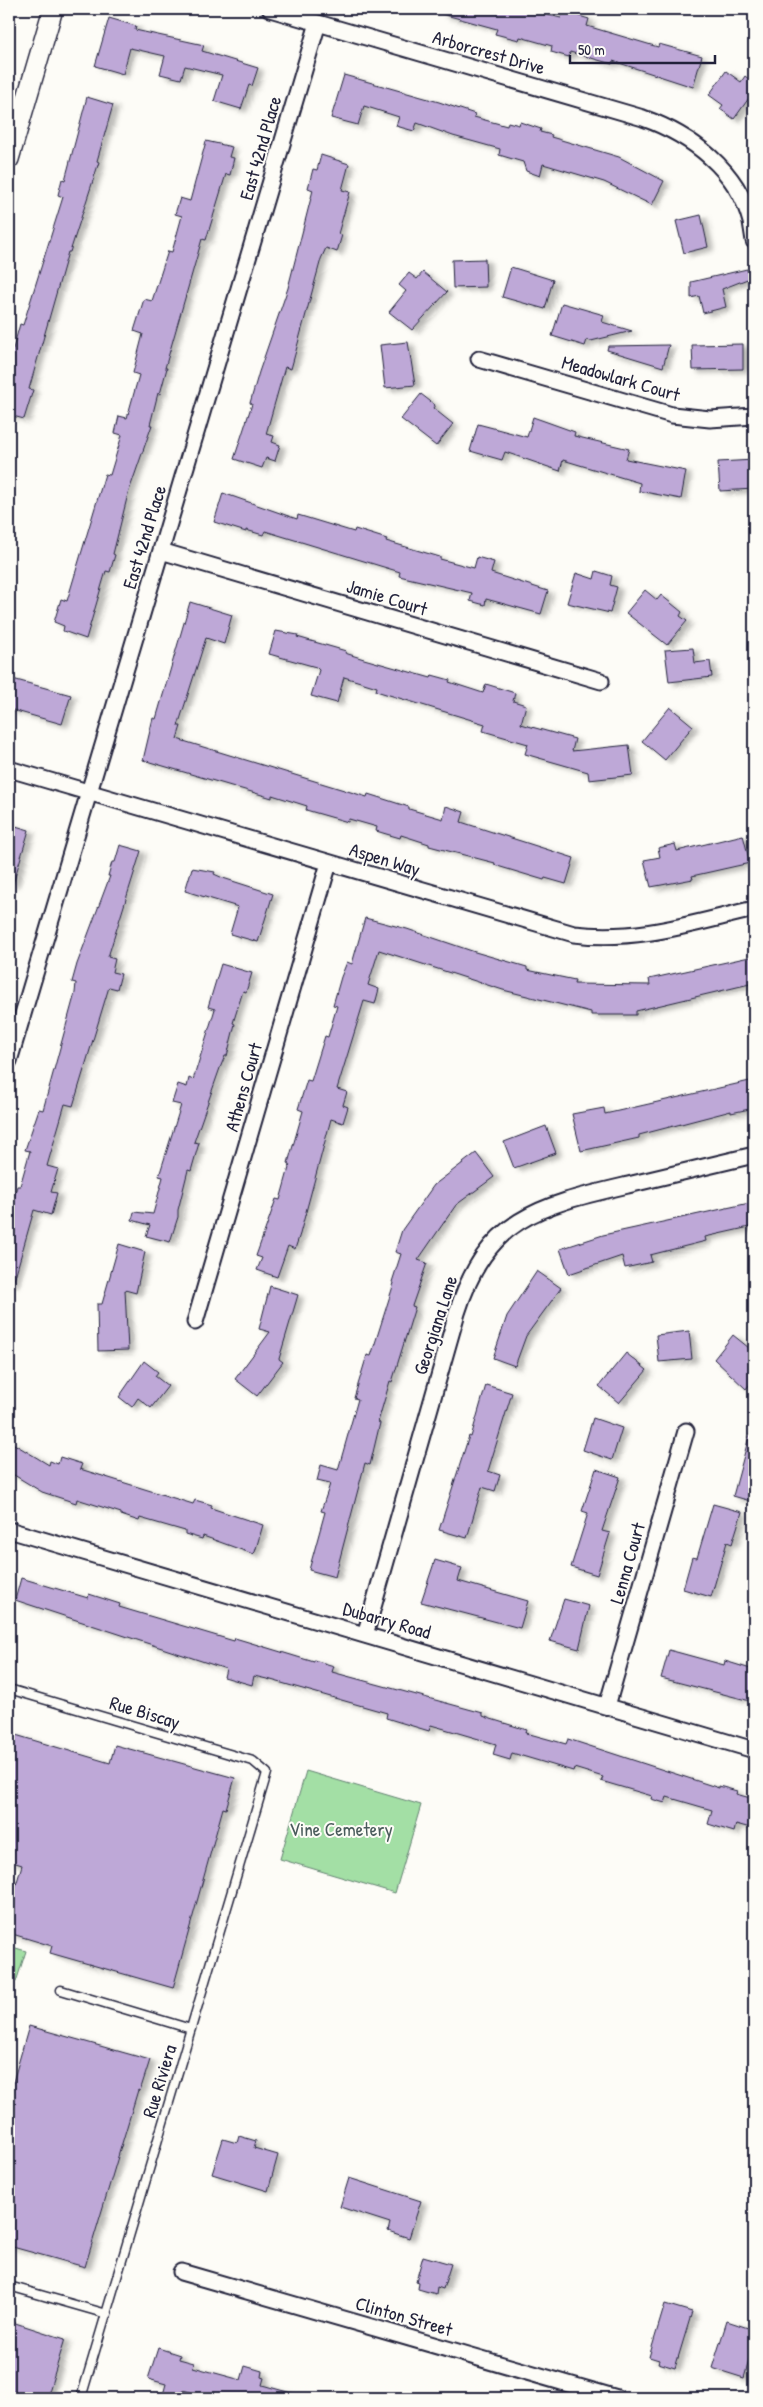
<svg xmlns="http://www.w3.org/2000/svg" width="763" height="2407" font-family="'Patrick Hand',sans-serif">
  <defs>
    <filter id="shadow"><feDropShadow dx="5.5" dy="3" stdDeviation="2.5" flood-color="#0004"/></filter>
  </defs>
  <rect width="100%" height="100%" fill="#fdfcf7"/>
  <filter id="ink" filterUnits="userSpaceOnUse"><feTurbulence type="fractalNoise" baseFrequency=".02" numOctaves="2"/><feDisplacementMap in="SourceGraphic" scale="10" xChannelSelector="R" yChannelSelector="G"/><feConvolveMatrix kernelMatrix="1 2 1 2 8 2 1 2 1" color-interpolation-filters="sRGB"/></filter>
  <g filter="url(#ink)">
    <!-- green -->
    <path fill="#a3dfa5" stroke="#628070" d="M 306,1771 L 421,1805 L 395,1893 L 280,1859 Z
      M 9,1946 L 26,1951 L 16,1982 L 9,1980 Z"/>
    <!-- building -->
    <path fill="#bea8d7" stroke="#22223b" filter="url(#shadow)" d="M 443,9 L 523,9 L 561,18 L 563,11 L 589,19 L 587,26 L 658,47 L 659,44 L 702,56 L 693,87 L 613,61 L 612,64 L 570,52 L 569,57 L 551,52 L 552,46 L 520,37 L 519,40 L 495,34 L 497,29 L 442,14 Z
      M 109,18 L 136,26 L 135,30 L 204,45 L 202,51 L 258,68 L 252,86 L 249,85 L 241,109 L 214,101 L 222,75 L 185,66 L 181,79 L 160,74 L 165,56 L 130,48 L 123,74 L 95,66 Z
      M 726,71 L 741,82 L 745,76 L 754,83 L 754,91 L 734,119 L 720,109 L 723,105 L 709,95 Z
      M 344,75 L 439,102 L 475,114 L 474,117 L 507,126 L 508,122 L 519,125 L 520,122 L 541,129 L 540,132 L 552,135 L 551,137 L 619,157 L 664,181 L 652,205 L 604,182 L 543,164 L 540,176 L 526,171 L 523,162 L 499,155 L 500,149 L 453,136 L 417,123 L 414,131 L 396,126 L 399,117 L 364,106 L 358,125 L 331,118 Z
      M 87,97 L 113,105 L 97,161 L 99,162 L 70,252 L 68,252 L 29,389 L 33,390 L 24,419 L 9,415 L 9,363 L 20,324 L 23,325 L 63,197 L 58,195 L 62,179 L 65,180 Z
      M 206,141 L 232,147 L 229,157 L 234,158 L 230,175 L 226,174 L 206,240 L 202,239 L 165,368 L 167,368 L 160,394 L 158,393 L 150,425 L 152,425 L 128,494 L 113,554 L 115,555 L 110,572 L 106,571 L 86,639 L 63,631 L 64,626 L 54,622 L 61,599 L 67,601 L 105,474 L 110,475 L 122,435 L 115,433 L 119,416 L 127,418 L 139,375 L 133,373 L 143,334 L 134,331 L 144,299 L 152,301 L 168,251 L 172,252 L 182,216 L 175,214 L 180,198 L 190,201 Z
      M 321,155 L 349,164 L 342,190 L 350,192 L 338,234 L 342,235 L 337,252 L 326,248 L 321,259 L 291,369 L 285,367 L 266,434 L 274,436 L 272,442 L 280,445 L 275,461 L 266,458 L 262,468 L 234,459 L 252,404 L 250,403 L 259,372 L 288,288 L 313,190 L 308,188 L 313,169 L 317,170 Z
      M 701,215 L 708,247 L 684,253 L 676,221 Z
      M 485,259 L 486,287 L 453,288 L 452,260 Z
      M 511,267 L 553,280 L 545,309 L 502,297 Z
      M 747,269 L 750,278 L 722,289 L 726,307 L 703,313 L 699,296 L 691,298 L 691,282 Z
      M 423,272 L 447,292 L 412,330 L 389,312 L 406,291 L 399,285 L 409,273 L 417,279 Z
      M 562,303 L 604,315 L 602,322 L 632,331 L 591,341 L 587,340 L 585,346 L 552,336 Z
      M 408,342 L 415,385 L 385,388 L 380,345 Z
      M 743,344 L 743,369 L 693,370 L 692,345 Z
      M 669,345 L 663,367 L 607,350 L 608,346 Z
      M 421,394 L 435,405 L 433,408 L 453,424 L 436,446 L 401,419 Z
      M 533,417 L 575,432 L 574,436 L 629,449 L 626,459 L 686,471 L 681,499 L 639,491 L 640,483 L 563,460 L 560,471 L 505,452 L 502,460 L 470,451 L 478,424 L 527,437 Z
      M 754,460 L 754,489 L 720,491 L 718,462 Z
      M 223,493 L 297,519 L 298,515 L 354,532 L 355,529 L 387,539 L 386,541 L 440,557 L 440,559 L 474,568 L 477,557 L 494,562 L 491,573 L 548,591 L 541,614 L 486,599 L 485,605 L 470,601 L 472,593 L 399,576 L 400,572 L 265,531 L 263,535 L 246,530 L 246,532 L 214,522 Z
      M 596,571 L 612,576 L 610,585 L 617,587 L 610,613 L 567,603 L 576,573 L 594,579 Z
      M 645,590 L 657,600 L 661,595 L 682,612 L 680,616 L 687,621 L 667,645 L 626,613 Z
      M 190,602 L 232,615 L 224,644 L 206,638 L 178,726 L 181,726 L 177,739 L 367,797 L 368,794 L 409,807 L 409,809 L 443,819 L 446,806 L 464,812 L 461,822 L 574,858 L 566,884 L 545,878 L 544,880 L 494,865 L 495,863 L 429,846 L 429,844 L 401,835 L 400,838 L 376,831 L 377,827 L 349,819 L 348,822 L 306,810 L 307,806 L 272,795 L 272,798 L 143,760 L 153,718 L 156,719 Z
      M 276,631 L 298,635 L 297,637 L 346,651 L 345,653 L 364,659 L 431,678 L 432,675 L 450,680 L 449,682 L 483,693 L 486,684 L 515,693 L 513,701 L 526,705 L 521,724 L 575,739 L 572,751 L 629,745 L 633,775 L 589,780 L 588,772 L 525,754 L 528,744 L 483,731 L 485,724 L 376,691 L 377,687 L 344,677 L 337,703 L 311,696 L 319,670 L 316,667 L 269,654 Z
      M 693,648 L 695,663 L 710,661 L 712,677 L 669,682 L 665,650 Z
      M 9,678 L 71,695 L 62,724 L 9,709 Z
      M 670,707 L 693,726 L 665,760 L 642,741 Z
      M 9,824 L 29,830 L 13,884 L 9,883 Z
      M 743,835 L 750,863 L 692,876 L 693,879 L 651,887 L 644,860 L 660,857 L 658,848 L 675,844 L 677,851 Z
      M 120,845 L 141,851 L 108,957 L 115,959 L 112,972 L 121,974 L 117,989 L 109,987 L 73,1106 L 65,1104 L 47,1166 L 58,1169 L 51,1192 L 57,1193 L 51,1215 L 34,1210 L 13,1284 L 9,1283 L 9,1215 L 17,1186 L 20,1186 L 30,1151 L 25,1150 L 39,1109 L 43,1110 L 75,993 L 76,983 L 72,982 L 77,964 L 110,876 L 108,876 L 112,862 L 115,862 Z
      M 192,868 L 215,872 L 214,874 L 223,878 L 273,894 L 258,942 L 230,934 L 238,907 L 185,891 Z
      M 365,918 L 407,929 L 475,952 L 527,967 L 527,970 L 575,980 L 574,984 L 650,985 L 649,979 L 754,956 L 754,983 L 636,1011 L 636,1015 L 591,1015 L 591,1012 L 503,990 L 379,950 L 368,985 L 379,989 L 375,1004 L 364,1001 L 337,1089 L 347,1092 L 343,1105 L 348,1107 L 343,1123 L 331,1119 L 300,1234 L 295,1249 L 288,1246 L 277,1277 L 257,1270 L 262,1258 L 256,1256 L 276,1199 L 280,1200 L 290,1164 L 288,1163 L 303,1111 L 298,1109 L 307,1080 L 311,1081 L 325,1036 L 328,1037 L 337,1006 L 333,1005 L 341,977 L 347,962 L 352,964 Z
      M 221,964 L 252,973 L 246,992 L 243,991 L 233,1023 L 235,1024 L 227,1056 L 225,1056 L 220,1068 L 194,1142 L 199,1143 L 191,1171 L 188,1170 L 178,1210 L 178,1217 L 170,1242 L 146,1236 L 150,1225 L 132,1220 L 134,1212 L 153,1214 L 163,1177 L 159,1176 L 181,1105 L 172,1103 L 178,1084 L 187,1087 L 189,1078 L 193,1080 L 215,1009 L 208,1007 Z
      M 754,1080 L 754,1108 L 731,1113 L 731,1111 L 639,1135 L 639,1138 L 581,1151 L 572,1114 L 604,1108 L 605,1114 Z
      M 546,1126 L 556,1153 L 514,1168 L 504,1142 Z
      M 476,1153 L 494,1177 L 456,1205 L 418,1260 L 427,1263 L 412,1306 L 415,1307 L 392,1382 L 390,1381 L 378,1422 L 380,1423 L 370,1465 L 365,1463 L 335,1577 L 309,1570 L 325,1512 L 321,1511 L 330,1484 L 317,1481 L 321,1465 L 338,1470 L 358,1399 L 354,1398 L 367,1355 L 371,1356 L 394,1283 L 392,1282 L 401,1254 L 395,1252 L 402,1230 L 434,1185 Z
      M 754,1202 L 754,1226 L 705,1237 L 706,1241 L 650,1255 L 652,1262 L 625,1268 L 622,1256 L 569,1274 L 560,1249 L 603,1235 Z
      M 119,1244 L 145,1252 L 136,1293 L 125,1290 L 128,1350 L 98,1351 L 97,1304 L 102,1304 Z
      M 537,1271 L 561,1288 L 526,1336 L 515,1366 L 493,1358 L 507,1316 Z
      M 270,1286 L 298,1295 L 279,1359 L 283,1362 L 257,1396 L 235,1379 L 270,1332 L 259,1329 Z
      M 689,1331 L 692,1359 L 659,1362 L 656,1335 Z
      M 733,1335 L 754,1352 L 754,1379 L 746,1389 L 714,1359 Z
      M 626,1353 L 647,1370 L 619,1403 L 599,1386 Z
      M 144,1361 L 158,1372 L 155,1376 L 168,1386 L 151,1408 L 138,1398 L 132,1407 L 119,1397 Z
      M 486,1385 L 512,1393 L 488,1471 L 500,1475 L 495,1491 L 482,1487 L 467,1538 L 439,1530 L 469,1436 L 471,1437 Z
      M 593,1418 L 622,1428 L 612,1460 L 583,1450 Z
      M 750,1433 L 754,1433 L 754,1502 L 733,1496 Z
      M 9,1441 L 49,1465 L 50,1461 L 58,1464 L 60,1457 L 82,1464 L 80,1469 L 193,1504 L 195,1500 L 212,1505 L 211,1508 L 263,1525 L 255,1552 L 253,1554 L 203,1536 L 202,1539 L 185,1534 L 185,1531 L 140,1518 L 139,1521 L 121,1515 L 121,1513 L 77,1499 L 76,1503 L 42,1492 L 9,1472 Z
      M 596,1469 L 620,1477 L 602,1531 L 610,1533 L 597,1575 L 571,1567 L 588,1513 L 582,1511 Z
      M 713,1504 L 742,1512 L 732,1544 L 727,1542 L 711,1597 L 683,1589 L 692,1557 L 697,1558 Z
      M 435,1560 L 462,1568 L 458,1581 L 528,1601 L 520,1628 L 421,1602 Z
      M 21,1578 L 88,1598 L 89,1594 L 120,1604 L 119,1607 L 234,1641 L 235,1638 L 314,1662 L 314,1660 L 334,1666 L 332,1672 L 483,1713 L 483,1716 L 491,1719 L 527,1730 L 526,1733 L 566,1744 L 568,1739 L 719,1788 L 719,1786 L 737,1791 L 736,1794 L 754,1799 L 754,1829 L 736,1824 L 734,1832 L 708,1824 L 712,1810 L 667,1797 L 665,1803 L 651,1799 L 652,1796 L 601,1781 L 603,1777 L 574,1768 L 573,1771 L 512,1753 L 510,1760 L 493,1755 L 496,1744 L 431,1725 L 429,1731 L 386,1718 L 387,1713 L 271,1680 L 254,1676 L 252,1685 L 224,1677 L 226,1669 L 15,1600 Z
      M 564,1599 L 589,1606 L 579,1649 L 550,1641 Z
      M 669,1650 L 724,1665 L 725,1661 L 754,1670 L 754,1702 L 661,1678 Z
      M 9,1733 L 110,1763 L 115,1745 L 235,1778 L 226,1809 L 223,1808 L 173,1988 L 50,1953 L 52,1946 L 9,1933 L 9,1894 L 13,1895 L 22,1865 L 9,1861 Z
      M 29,2026 L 150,2060 L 140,2091 L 138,2090 L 85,2267 L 9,2246 L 9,2096 Z
      M 239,2136 L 256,2141 L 254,2148 L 278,2155 L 268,2191 L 212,2174 L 223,2139 L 237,2143 Z
      M 349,2178 L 421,2201 L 409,2238 L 388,2231 L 390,2223 L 340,2207 Z
      M 423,2256 L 451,2264 L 443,2289 L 437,2287 L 436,2294 L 418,2289 L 419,2282 L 416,2281 Z
      M 665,2304 L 692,2312 L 675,2368 L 658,2363 L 659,2360 L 649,2357 Z
      M 9,2321 L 65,2339 L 47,2398 L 9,2398 Z
      M 727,2321 L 754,2330 L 754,2343 L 744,2378 L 712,2368 Z
      M 158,2348 L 180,2355 L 179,2359 L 194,2363 L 193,2367 L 241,2380 L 245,2366 L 262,2371 L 261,2377 L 264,2378 L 262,2385 L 295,2394 L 294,2398 L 211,2398 L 183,2390 L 181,2398 L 162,2398 L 166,2384 L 148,2379 Z"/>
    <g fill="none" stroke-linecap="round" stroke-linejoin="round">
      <defs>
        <path id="service" d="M 9,1689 L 253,1761 L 267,1773 L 81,2398
          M 61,1990 L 191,2029
          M 9,2286 L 107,2314"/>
        <path id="minor" d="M 270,9 L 643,118 C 691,135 738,170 751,222 C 752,228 753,234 754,241
          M 479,359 L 672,415 L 710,419 L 754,416
          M 161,551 L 601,681
          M 9,769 L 574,934 C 638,942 693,923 754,909
          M 9,1061 L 318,23
          M 195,1322 L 329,863
          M 9,1530 L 754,1750
          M 365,1635 L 457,1313 C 487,1217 539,1206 628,1185 C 670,1175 712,1165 754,1155
          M 607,1706 L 686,1431
          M 181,2272 L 617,2398"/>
        <path id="tertiary" d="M 9,159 L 53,9"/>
      </defs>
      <!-- service casing -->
      <use href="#service" stroke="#22223b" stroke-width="11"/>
      <!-- minor casing -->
      <use href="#minor" stroke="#22223b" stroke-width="19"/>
      <!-- tertiary casing -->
      <use href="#tertiary" stroke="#22223b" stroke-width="22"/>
      <!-- service -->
      <use href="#service" stroke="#fdfcf7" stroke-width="8"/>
      <!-- minor -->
      <use href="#minor" stroke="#fdfcf7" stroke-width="15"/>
      <!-- tertiary -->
      <use href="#tertiary" stroke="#fdfcf7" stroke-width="19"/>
    </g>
  </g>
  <g text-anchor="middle" stroke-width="4" stroke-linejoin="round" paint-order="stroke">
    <!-- street labels -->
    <g font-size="19" fill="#22223b" stroke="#fdfcf7">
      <text transform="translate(489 52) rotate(16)" y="7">Arborcrest Drive</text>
      <text transform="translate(260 148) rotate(-74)" y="7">East 42nd Place</text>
      <text transform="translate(621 378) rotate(16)" y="7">Meadowlark Court</text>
      <text transform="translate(144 537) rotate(-73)" y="7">East 42nd Place</text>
      <text transform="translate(387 597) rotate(17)" y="7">Jamie Court</text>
      <text transform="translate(385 859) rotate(17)" y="7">Aspen Way</text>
      <text transform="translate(243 1087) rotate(-74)" y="7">Athens Court</text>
      <text transform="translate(435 1325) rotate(-72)" y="7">Georgiana Lane</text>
      <text transform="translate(627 1563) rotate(-74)" y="7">Lenna Court</text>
      <text transform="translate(387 1620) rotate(16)" y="7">Dubarry Road</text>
      <text transform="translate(145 1712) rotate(17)" y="7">Rue Biscay</text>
      <text transform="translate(159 2081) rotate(-73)" y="7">Rue Riviera</text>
      <text transform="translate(404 2316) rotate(16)" y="7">Clinton Street</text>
    </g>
    <!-- park labels -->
    <g font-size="19" fill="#495b5b" stroke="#fdfcf7">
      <text x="341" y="1836">Vine Cemetery</text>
    </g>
  </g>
  <!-- margin -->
  <rect width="763" height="2407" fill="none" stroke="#fdfcf7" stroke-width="30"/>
  <rect x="15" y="15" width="733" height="2377" fill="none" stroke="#22223b" stroke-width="2" filter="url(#ink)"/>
  <!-- scale -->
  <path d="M570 55v8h145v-8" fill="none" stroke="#22223b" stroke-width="2.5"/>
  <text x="578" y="55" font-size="15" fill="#22223b" stroke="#fdfcf7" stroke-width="4" paint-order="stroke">50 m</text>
</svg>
